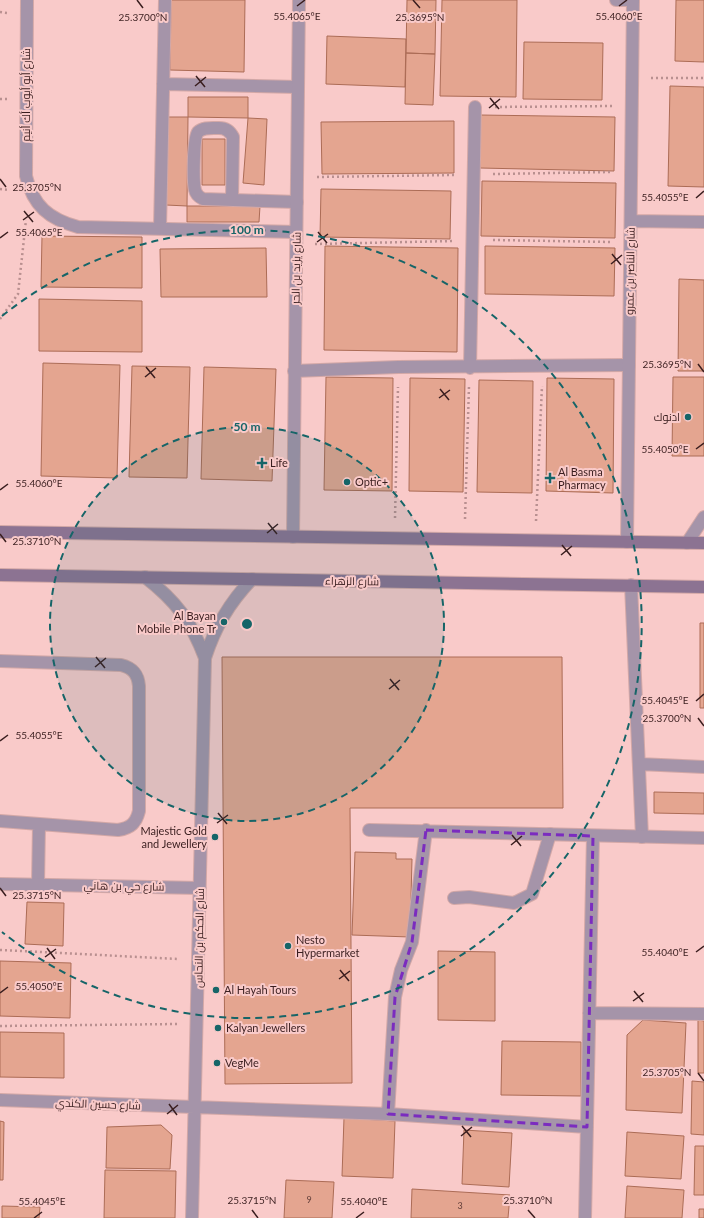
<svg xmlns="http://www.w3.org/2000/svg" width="704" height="1218" font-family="Lato,Cairo,sans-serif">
  <rect width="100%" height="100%" fill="#f9cac9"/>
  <!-- building -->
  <path fill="#e4a590" stroke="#ac6c56" d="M 171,0 L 245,0 L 244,72 L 170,70 Z
    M 407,0 L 436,0 L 435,54 L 406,53 Z
    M 442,0 L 517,0 L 516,97 L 440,96 Z
    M 676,0 L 704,0 L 704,62 L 675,61 Z
    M 327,36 L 406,39 L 405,87 L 326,84 Z
    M 524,42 L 603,43 L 602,100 L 523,99 Z
    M 406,53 L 435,54 L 433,105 L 405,104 Z
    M 670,86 L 704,87 L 704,187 L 668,186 Z
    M 188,97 L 248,97 L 248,118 L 188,117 Z
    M 480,115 L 615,117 L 614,171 L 480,168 Z
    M 168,117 L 188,117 L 187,206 L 166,205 Z
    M 248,118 L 267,119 L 264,185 L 243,183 Z
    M 454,121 L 454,173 L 322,174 L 321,122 Z
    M 202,139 L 225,139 L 225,185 L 202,185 Z
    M 482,181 L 616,183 L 615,238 L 481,236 Z
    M 321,189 L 451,191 L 450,239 L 320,237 Z
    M 187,206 L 260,206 L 259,222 L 187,222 Z
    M 42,236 L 142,237 L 142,288 L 41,287 Z
    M 325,246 L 458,248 L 457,352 L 324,350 Z
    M 485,246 L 615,248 L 614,296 L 485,294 Z
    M 266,248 L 267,297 L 161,297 L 160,249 Z
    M 679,279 L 704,280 L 704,371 L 678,371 Z
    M 39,299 L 142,301 L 142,352 L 39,351 Z
    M 43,363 L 120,365 L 117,478 L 41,476 Z
    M 132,366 L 190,367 L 187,478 L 129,477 Z
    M 204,367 L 276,369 L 272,481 L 201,479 Z
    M 326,377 L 393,378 L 392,491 L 324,490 Z
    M 673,377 L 704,377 L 704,456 L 672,456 Z
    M 410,378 L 465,379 L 463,492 L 409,491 Z
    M 547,378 L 614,379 L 613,493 L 546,491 Z
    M 479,380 L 533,381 L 532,493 L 477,492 Z
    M 700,623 L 704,623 L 704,708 L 700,708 Z
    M 222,657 L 562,657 L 563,808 L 350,808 L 352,1083 L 225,1084 Z
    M 654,792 L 704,793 L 704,814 L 654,813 Z
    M 355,852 L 396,853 L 396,859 L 412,859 L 410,937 L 352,935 Z
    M 27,902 L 64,903 L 63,946 L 25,944 Z
    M 438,951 L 495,952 L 495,1021 L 438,1020 Z
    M 0,961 L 71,963 L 70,1018 L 0,1016 Z
    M 643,1020 L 686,1023 L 682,1113 L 626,1110 L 627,1035 Z
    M 698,1020 L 704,1021 L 704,1073 L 698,1073 Z
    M 0,1032 L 64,1033 L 64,1078 L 0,1077 Z
    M 502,1041 L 581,1042 L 581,1096 L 501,1095 Z
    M 692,1081 L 704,1082 L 704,1135 L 691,1134 Z
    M 344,1118 L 395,1121 L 393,1178 L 342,1176 Z
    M 0,1121 L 4,1122 L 3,1180 L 0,1180 Z
    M 161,1125 L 172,1135 L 170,1169 L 106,1168 L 107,1127 Z
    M 464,1130 L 512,1133 L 509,1187 L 462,1184 Z
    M 627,1132 L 684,1136 L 681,1179 L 625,1176 Z
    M 695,1146 L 704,1146 L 704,1195 L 694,1195 Z
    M 105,1170 L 176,1171 L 175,1218 L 104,1218 Z
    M 286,1180 L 334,1182 L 332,1218 L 284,1218 Z
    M 627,1186 L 684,1190 L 682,1218 L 625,1218 Z
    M 412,1189 L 510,1195 L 508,1218 L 411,1218 Z
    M 2,1206 L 40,1207 L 39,1218 L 2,1218 Z
    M 699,1209 L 704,1209 L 704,1218 L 699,1218 Z"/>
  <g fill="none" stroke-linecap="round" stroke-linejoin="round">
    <defs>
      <path id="lane" d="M 616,0 L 633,0
        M 163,84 L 298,87
        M 232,200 L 233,137 C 230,131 226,128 219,128 C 211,128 203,127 198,132 C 193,138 193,182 195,190 C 196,195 199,197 203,199 L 297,202
        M 160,228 L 165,0
        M 470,368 L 475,107
        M 294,371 L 398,367 L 629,365
        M 687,543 L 704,517
        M 631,585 L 642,837
        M 0,661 L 121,665 C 133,668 138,674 139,686 L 139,811 C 136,823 131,828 118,830 L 0,821
        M 639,764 L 704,767
        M 38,885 L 39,824
        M 454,898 L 469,897 L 514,903 L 532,894 L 550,834"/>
      <path id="street" d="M 27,0 L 26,176 C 33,206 49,219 78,227 L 296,232
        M 631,221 L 704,222
        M 293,537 L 299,0
        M 627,542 L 633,0
        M 145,577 C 176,601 191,621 205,658
        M 369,830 L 704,838
        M 0,884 L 200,888
        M 589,1013 L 704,1014
        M 0,1100 L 388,1114 L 587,1127
        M 388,1114 L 395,997 L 401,970 L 412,942 L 426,830
        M 192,1218 L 205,658 C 215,627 229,603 252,579
        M 585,1218 L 593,836"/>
      <path id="secondary" d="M 0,532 L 704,543
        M 0,575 L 704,587"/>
    </defs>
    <!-- lane casing -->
    <use href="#lane" stroke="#d3a8a7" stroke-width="14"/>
    <!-- street casing -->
    <use href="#street" stroke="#d3a8a7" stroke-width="14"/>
    <!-- secondary casing -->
    <use href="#secondary" stroke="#d3a8a7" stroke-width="14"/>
    <!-- path -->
    <path stroke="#b99090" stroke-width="2.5" stroke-dasharray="2 3" stroke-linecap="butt" d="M 0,12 L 7,13
      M 651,78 L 704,78
      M 0,99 L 7,99
      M 495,107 L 612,106
      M 493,174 L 612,172
      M 317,177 L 454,175
      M 0,189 L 10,190
      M 493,240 L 612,242
      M 315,244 L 454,241
      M 0,319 L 18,294 L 26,220
      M 395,518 L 398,387
      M 465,519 L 469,386
      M 536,521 L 542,386
      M 0,950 L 179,959
      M 0,1026 L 177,1024"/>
    <!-- lane -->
    <use href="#lane" stroke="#a594a9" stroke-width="12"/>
    <!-- street -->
    <use href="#street" stroke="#a594a9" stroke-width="12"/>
    <!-- secondary -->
    <use href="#secondary" stroke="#8c7392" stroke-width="12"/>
  </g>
  <!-- marked area -->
  <path fill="none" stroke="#7b2cbf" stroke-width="3" stroke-dasharray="8 5" stroke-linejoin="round" d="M 426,830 L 593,836 L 587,1127 L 388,1114 L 395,997 L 412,942 Z"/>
  <!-- ticks -->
  <path fill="none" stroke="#3a1e1f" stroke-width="1.5" d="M 137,0 L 143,8M 413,0 L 420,8M 297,6 L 305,0M 619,6 L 627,0M 196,76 L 205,87M 195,86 L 206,77M 490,98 L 499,109M 489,108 L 500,99M 0,179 L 6,187M 696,198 L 704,191M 24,211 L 33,222M 23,220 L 34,212M 318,232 L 327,243M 0,238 L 8,232M 317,242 L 328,234M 612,254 L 621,265M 611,264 L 622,255M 698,364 L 704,372M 146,367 L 155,378M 145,377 L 156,368M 440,389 L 449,400M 439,398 L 450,390M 696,449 L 704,443M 0,490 L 8,484M 268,523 L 277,534M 267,533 L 278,524M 0,534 L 6,542M 562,545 L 571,556M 561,555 L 572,546M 96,657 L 105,668M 95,667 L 106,658M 390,679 L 399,690M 389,689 L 400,680M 696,701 L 704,694M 698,718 L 704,726M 0,741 L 8,735M 218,813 L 227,824M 217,823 L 228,815M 512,835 L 521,846M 511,845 L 522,836M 0,888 L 6,896M 47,948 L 55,959M 696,952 L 704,946M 45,957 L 56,949M 340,970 L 349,981M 339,979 L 350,971M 634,991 L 643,1002M 0,993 L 8,987M 633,1001 L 644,993M 698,1073 L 704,1081M 169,1104 L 177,1115M 167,1114 L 178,1105M 462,1126 L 471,1137M 461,1136 L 472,1127M 252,1210 L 258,1218M 528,1210 L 535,1218M 34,1218 L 42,1212M 356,1218 L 364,1212"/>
  <!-- distance rings -->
  <circle cx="247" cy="624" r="197" fill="#166568" fill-opacity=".12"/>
  <g fill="none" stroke="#166568" stroke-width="2" stroke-dasharray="7 5">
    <circle cx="247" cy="624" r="197"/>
    <path d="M2 316A394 394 0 1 1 2 932"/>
  </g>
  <!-- markers -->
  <g fill="#166568" stroke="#f9cac9" stroke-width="1.5">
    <circle cx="688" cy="417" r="4"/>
    <path d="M260 457h4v4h4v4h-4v4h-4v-4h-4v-4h4z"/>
    <path d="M548 472h4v4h4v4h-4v4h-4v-4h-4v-4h4z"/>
    <circle cx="347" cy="482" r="4"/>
    <circle cx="224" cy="622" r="4"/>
    <circle cx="215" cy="837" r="4"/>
    <circle cx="288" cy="946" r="4"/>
    <circle cx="216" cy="990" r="4"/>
    <circle cx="218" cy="1028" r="4"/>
    <circle cx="217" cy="1063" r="4"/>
  </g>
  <g text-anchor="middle" stroke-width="4" stroke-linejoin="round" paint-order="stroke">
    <!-- number labels -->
    <g font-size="9" fill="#64403b">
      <text x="309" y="1203">9</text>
      <text x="460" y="1209">3</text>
    </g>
    <!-- street labels -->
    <g font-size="11" fill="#3a1e1f" stroke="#f9cac9">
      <text transform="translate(26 95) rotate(-90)" y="4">شارع أبو أيوب أك أنيم</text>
      <text transform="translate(296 268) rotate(-89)" y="4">شارع يزيد بن الحر</text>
      <text transform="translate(630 271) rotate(-89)" y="4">شارع الناصر بن عمرو</text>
      <text transform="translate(352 581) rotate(1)" y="4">شارع الزهراء</text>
      <text transform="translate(124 886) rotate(1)" y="4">شارع حي بن هاني</text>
      <text transform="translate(199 938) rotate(-89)" y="4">شارع الحكم بن النحاس</text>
      <text transform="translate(98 1104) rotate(2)" y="4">شارع حسين الكندي</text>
    </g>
    <!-- poi labels -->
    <g font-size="11" fill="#3a1e1f" stroke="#f9cac9" text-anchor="start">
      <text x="680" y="421" text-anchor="end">ادنوك</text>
      <text x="270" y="467">Life</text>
      <text x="558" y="476">Al Basma<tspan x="558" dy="13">Pharmacy</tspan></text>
      <text x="355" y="486">Optic+</text>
      <text x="216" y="620" text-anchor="end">Al Bayan<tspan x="216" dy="13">Mobile Phone Tr</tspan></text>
      <text x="207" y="835" text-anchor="end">Majestic Gold<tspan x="207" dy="13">and Jewellery</tspan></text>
      <text x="296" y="944">Nesto<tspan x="296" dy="13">Hypermarket</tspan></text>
      <text x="224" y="994">Al Hayah Tours</text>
      <text x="226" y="1032">Kalyan Jewellers</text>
      <text x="225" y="1067">VegMe</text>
    </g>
  </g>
  <g font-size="10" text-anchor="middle" fill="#3a1e1f" stroke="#f9cac9" stroke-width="4" stroke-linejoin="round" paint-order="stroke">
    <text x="619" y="20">55.4060°E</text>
    <text x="297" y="20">55.4065°E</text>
    <text x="143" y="21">25.3700°N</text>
    <text x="420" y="21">25.3695°N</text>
    <text x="37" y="191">25.3705°N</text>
    <text x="665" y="201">55.4055°E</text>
    <text x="39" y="236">55.4065°E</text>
    <text x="667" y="368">25.3695°N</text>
    <text x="665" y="453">55.4050°E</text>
    <text x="39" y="487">55.4060°E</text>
    <text x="37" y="545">25.3710°N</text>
    <text x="665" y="704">55.4045°E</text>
    <text x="667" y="722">25.3700°N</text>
    <text x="39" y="739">55.4055°E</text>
    <text x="37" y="899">25.3715°N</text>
    <text x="665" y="956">55.4040°E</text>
    <text x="39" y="990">55.4050°E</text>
    <text x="667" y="1076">25.3705°N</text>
    <text x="252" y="1204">25.3715°N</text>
    <text x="528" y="1204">25.3710°N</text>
    <text x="42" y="1205">55.4045°E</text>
    <text x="364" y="1205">55.4040°E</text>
  </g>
  <circle cx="247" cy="624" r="6" fill="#166568" stroke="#f9cac9" stroke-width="2"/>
  <g font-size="12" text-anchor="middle" font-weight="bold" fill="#166568" stroke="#f9cac9" stroke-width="4" stroke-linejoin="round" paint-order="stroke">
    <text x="247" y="234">100 m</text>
    <text x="247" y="431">50 m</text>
  </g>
</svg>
